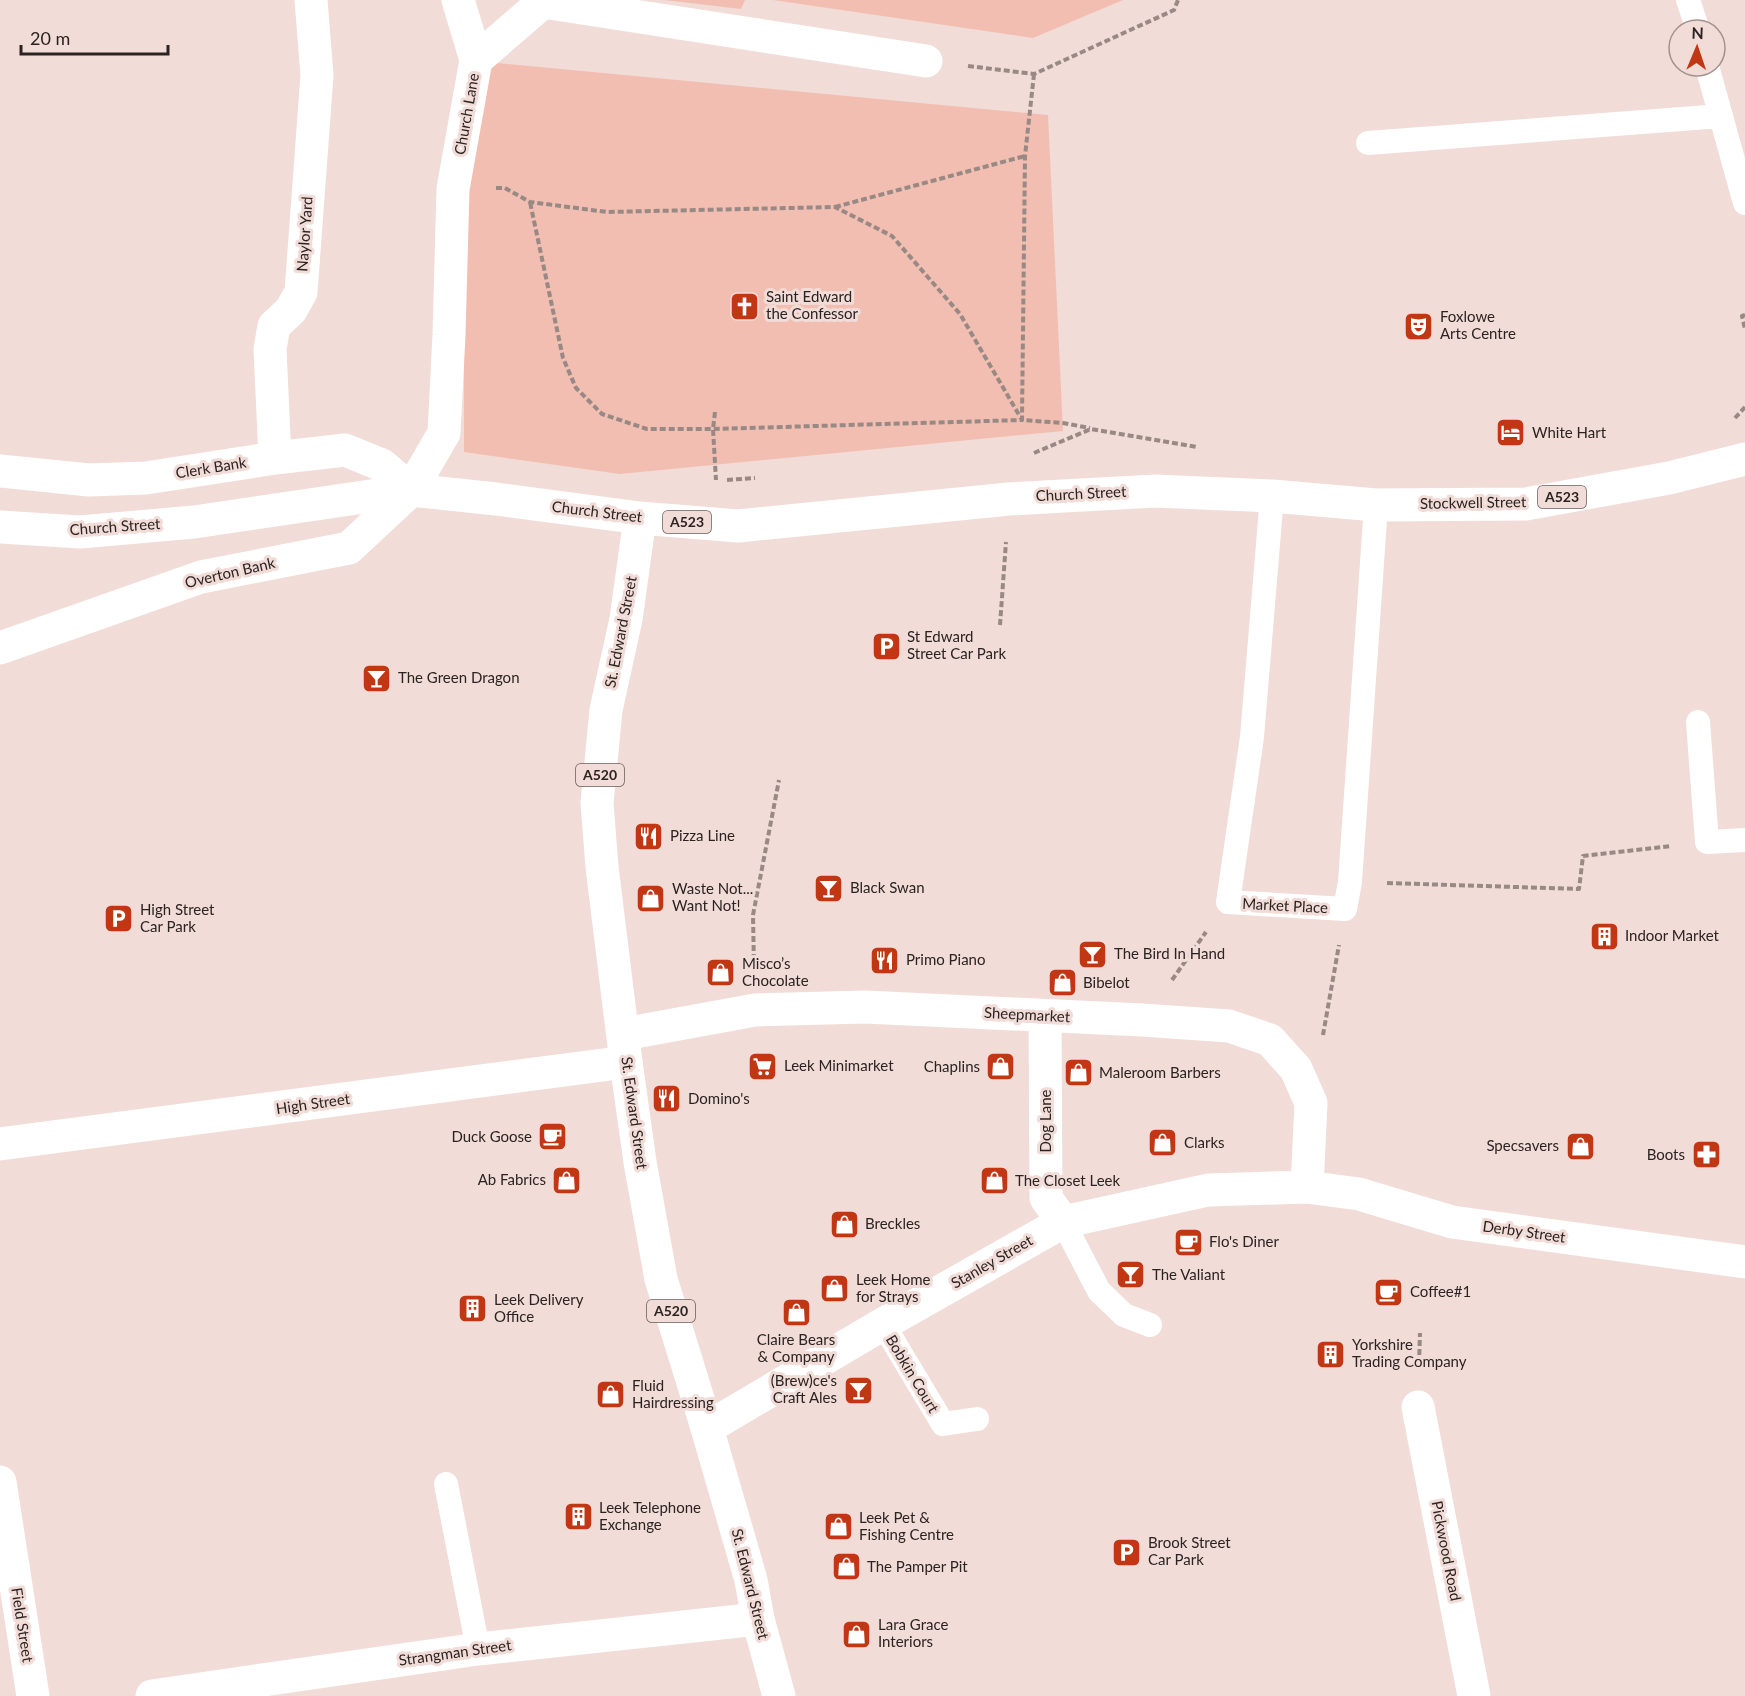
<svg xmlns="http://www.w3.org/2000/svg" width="1745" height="1696" font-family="Lato,sans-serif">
  <rect width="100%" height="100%" fill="#f1dcd7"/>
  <!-- green -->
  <path fill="#f2beb1" d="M 664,0 L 745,0 L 741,9 Z
    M 773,0 L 1123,0 L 1033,38 Z
    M 486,62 L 1048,115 L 1063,431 L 620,474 L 464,452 L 464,185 Z"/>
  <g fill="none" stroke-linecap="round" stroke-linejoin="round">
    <!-- path -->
    <path stroke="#988985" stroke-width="4" stroke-dasharray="6 3" stroke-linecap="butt" d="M 968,66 L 1034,74 L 1174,10 L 1178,0
      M 1034,74 L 1025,156 L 1022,420 L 1063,423 L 1090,428
      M 496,188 L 505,188 L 530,202 L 607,212 L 835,207 L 892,236 L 960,314 L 1022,420 L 713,429 L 647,429 L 602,414 L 576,388 L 563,358 L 530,202
      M 835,207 L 1025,156
      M 1745,315 L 1742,316 L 1745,329
      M 715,412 L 713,429 L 716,480
      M 1735,418 L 1745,407
      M 1034,453 L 1091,429 L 1197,447
      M 727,480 L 755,478
      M 1000,625 L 1006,542
      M 1387,883 L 1579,889 L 1583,856 L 1671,846
      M 754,969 L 753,915 L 779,780
      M 1172,980 L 1206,932
      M 1323,1035 L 1339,945
      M 1419,1364 L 1420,1333"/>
    <!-- service -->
    <path stroke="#fff" stroke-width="24" d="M 1688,0 L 1698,30
      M 1707,66 L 1745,203
      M 1368,143 L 1721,116
      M 1272,496 L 1252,737 L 1228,902 L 1345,909 L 1350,882 L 1376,505
      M 1698,722 L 1707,842 L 1745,840
      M 1063,1222 L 1099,1291 L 1124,1315 L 1150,1325
      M 883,1324 L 943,1424 L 977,1419
      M 446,1484 L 478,1649"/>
    <!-- pedestrian -->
    <path stroke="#fff" stroke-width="33" d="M 1045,1016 L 1046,1198 L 1063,1222
      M 624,1034 L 755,1010 L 865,1007 L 1142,1020 L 1229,1026 L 1270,1040 L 1296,1069 L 1311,1103 L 1307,1187
      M 707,1428 L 883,1324 L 1063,1222 L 1208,1190 L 1307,1187 L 1359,1194 L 1452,1222 L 1745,1262"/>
    <!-- minor -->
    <path stroke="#fff" stroke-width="33" d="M 458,0 L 476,60
      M 275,458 L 270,349 L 274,326 L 291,310 L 301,292 L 317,75 L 311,0
      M 0,471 L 89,480 L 146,478 L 275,458 L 345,450 L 382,465 L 411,490
      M 0,648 L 201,577 L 349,548 L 411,490 L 444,433 L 449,335 L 453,189 L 476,60 L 543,2 L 926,61
      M 1418,1407 L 1474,1696
      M 0,1482 L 33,1696
      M 152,1696 L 478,1649 L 758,1619"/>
    <!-- tertiary -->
    <path stroke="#fff" stroke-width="33" d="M 0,1144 L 626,1062"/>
    <!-- trunk -->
    <path stroke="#fff" stroke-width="33" d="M 640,518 L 626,619 L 606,710 L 597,803 L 602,867 L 626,1062 L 640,1162 L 661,1279 L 707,1428 L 751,1580 L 758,1619 L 779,1696
      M 0,527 L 80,532 L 194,522 L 411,490 L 496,499 L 640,518 L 738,526 L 1009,499 L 1155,491 L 1272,496 L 1376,505 L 1526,504 L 1669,478 L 1745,459"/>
  </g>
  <!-- icons -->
  <defs>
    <symbol id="church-square" viewBox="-11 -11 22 22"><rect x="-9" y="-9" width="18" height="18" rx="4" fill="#c13714" stroke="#f1dcd7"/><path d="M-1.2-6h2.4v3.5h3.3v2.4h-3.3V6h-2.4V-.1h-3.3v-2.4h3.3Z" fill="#fff"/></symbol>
    <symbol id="theatre-square" viewBox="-11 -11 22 22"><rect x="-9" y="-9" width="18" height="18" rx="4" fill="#c13714" stroke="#f1dcd7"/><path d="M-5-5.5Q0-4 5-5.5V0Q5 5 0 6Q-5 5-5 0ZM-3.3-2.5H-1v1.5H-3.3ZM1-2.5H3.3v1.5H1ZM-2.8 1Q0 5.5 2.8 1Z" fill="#fff"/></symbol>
    <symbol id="hotel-square" viewBox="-11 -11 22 22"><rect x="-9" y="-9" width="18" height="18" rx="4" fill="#c13714" stroke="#f1dcd7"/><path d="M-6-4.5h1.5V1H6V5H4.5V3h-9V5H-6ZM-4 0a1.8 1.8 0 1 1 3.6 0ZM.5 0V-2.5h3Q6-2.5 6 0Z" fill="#fff"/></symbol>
    <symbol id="parking-square" viewBox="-11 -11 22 22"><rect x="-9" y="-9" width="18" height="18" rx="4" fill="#c13714" stroke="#f1dcd7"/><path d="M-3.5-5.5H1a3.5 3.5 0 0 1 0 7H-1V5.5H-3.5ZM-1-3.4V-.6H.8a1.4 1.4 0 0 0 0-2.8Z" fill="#fff"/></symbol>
    <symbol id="bar-square" viewBox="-11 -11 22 22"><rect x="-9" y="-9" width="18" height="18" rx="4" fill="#c13714" stroke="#f1dcd7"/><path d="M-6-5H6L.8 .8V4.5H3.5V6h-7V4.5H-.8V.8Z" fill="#fff"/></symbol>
    <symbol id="restaurant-square" viewBox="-11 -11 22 22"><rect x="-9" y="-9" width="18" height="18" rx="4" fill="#c13714" stroke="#f1dcd7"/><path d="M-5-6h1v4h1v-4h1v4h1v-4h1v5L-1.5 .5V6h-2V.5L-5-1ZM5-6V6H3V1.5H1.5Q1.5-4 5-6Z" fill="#fff"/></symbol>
    <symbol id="shop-square" viewBox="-11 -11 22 22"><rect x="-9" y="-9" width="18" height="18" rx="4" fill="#c13714" stroke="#f1dcd7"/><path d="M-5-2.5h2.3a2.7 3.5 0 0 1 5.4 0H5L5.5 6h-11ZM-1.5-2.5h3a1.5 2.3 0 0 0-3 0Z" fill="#fff"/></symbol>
    <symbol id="building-square" viewBox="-11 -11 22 22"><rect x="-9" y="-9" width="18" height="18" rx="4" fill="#c13714" stroke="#f1dcd7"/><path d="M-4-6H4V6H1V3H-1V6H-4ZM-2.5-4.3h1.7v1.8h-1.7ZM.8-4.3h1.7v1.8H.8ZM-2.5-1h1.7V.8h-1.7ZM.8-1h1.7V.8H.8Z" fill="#fff"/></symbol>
    <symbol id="supermarket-square" viewBox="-11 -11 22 22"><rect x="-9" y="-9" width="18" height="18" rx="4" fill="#c13714" stroke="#f1dcd7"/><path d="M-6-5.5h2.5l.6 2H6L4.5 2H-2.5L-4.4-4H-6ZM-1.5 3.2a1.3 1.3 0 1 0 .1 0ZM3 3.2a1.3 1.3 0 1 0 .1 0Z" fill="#fff"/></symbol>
    <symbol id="cafe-square" viewBox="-11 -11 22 22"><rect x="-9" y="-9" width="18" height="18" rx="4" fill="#c13714" stroke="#f1dcd7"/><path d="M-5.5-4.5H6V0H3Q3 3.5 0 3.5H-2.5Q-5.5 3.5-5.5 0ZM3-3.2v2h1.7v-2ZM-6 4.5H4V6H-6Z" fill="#fff"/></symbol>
    <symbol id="pharmacy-square" viewBox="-11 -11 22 22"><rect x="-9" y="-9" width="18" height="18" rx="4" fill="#c13714" stroke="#f1dcd7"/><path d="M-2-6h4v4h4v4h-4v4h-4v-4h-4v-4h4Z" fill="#fff"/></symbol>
  </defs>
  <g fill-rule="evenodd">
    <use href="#church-square" x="728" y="290" width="33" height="33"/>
    <use href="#theatre-square" x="1402" y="310" width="33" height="33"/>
    <use href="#hotel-square" x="1494" y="416" width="33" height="33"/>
    <use href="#parking-square" x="870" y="630" width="33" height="33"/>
    <use href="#bar-square" x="360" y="662" width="33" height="33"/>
    <use href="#restaurant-square" x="632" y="820" width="33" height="33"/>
    <use href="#bar-square" x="812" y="872" width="33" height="33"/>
    <use href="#shop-square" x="634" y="882" width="33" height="33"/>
    <use href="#parking-square" x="102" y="902" width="33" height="33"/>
    <use href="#building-square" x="1588" y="920" width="33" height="33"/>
    <use href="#bar-square" x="1076" y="938" width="33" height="33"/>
    <use href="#restaurant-square" x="868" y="944" width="33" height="33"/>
    <use href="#shop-square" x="704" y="956" width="33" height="33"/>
    <use href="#shop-square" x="1046" y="966" width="33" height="33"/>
    <use href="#supermarket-square" x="746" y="1050" width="33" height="33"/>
    <use href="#shop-square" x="984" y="1050" width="33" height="33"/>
    <use href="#shop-square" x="1062" y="1056" width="33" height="33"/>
    <use href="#restaurant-square" x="650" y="1082" width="33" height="33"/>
    <use href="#cafe-square" x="536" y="1120" width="33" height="33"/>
    <use href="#shop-square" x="1146" y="1126" width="33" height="33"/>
    <use href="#shop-square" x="1564" y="1130" width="33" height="33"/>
    <use href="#pharmacy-square" x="1690" y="1138" width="33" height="33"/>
    <use href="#shop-square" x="550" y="1164" width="33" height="33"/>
    <use href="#shop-square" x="978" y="1164" width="33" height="33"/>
    <use href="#shop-square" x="828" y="1208" width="33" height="33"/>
    <use href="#cafe-square" x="1172" y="1226" width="33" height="33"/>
    <use href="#bar-square" x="1114" y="1258" width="33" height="33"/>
    <use href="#shop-square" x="818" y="1272" width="33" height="33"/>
    <use href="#cafe-square" x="1372" y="1276" width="33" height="33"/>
    <use href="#building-square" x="456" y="1292" width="33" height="33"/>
    <use href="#shop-square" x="780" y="1296" width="33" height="33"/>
    <use href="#building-square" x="1314" y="1338" width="33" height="33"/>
    <use href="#bar-square" x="842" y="1374" width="33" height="33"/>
    <use href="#shop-square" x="594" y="1378" width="33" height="33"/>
    <use href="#building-square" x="562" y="1500" width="33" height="33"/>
    <use href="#shop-square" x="822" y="1510" width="33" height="33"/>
    <use href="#parking-square" x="1110" y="1536" width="33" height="33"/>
    <use href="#shop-square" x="830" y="1550" width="33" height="33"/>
    <use href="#shop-square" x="840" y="1618" width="33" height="33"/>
  </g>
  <g text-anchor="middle" stroke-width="6" stroke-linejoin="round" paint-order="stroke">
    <!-- shield labels -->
    <g fill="#f1dcd7" stroke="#665a58" stroke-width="1.5">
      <rect x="1538" y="486" width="48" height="22" rx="4.5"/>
      <rect x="663" y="511" width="48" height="22" rx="4.5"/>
      <rect x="576" y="764" width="48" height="22" rx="4.5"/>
      <rect x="647" y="1300" width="48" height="22" rx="4.5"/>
    </g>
    <g font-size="14" font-weight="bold" fill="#2b2321">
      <text x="1562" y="502">A523</text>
      <text x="687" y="527">A523</text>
      <text x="600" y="780">A520</text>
      <text x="671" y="1316">A520</text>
    </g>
    <!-- street labels -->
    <g font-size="15" fill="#2b2321" stroke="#f1dcd7">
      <text transform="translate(467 114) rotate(-80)" y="5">Church Lane</text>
      <text transform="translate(305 234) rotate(-86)" y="5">Naylor Yard</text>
      <text transform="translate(211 468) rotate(-9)" y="5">Clerk Bank</text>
      <text transform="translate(1081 494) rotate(-3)" y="5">Church Street</text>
      <text transform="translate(1473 503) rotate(-1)" y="5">Stockwell Street</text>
      <text transform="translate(597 512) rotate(7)" y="5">Church Street</text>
      <text transform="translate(115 527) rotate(-4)" y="5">Church Street</text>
      <text transform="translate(230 573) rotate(-13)" y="5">Overton Bank</text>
      <text transform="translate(621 632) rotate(-79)" y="5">St. Edward Street</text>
      <text transform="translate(1285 906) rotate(3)" y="5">Market Place</text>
      <text transform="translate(1027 1015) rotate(3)" y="5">Sheepmarket</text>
      <text transform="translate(313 1104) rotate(-8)" y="5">High Street</text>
      <text transform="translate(634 1113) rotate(82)" y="5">St. Edward Street</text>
      <text transform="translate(1046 1121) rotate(-90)" y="5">Dog Lane</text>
      <text transform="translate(1524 1232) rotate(8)" y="5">Derby Street</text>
      <text transform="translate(992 1262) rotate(-30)" y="5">Stanley Street</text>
      <text transform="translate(912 1374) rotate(59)" y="5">Bobkin Court</text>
      <text transform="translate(1446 1551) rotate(79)" y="5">Pickwood Road</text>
      <text transform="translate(750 1584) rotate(76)" y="5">St. Edward Street</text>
      <text transform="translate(22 1625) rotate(81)" y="5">Field Street</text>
      <text transform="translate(455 1653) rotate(-8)" y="5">Strangman Street</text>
    </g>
    <!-- poi labels -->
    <g font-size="15" fill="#2b2321" stroke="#f1dcd7" text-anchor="start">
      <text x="766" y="302">Saint Edward<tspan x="766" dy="17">the Confessor</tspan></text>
      <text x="1440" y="322">Foxlowe<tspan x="1440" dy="17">Arts Centre</tspan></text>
      <text x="1532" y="438">White Hart</text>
      <text x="907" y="642">St Edward<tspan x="907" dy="17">Street Car Park</tspan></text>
      <text x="398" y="683">The Green Dragon</text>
      <text x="670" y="841">Pizza Line</text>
      <text x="850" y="893">Black Swan</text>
      <text x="672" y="894">Waste Not...<tspan x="672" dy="17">Want Not!</tspan></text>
      <text x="140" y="915">High Street<tspan x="140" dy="17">Car Park</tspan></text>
      <text x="1625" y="941">Indoor Market</text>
      <text x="1114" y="959">The Bird In Hand</text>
      <text x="906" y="965">Primo Piano</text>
      <text x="742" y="969">Misco’s<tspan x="742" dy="17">Chocolate</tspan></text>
      <text x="1083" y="988">Bibelot</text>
      <text x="784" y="1071">Leek Minimarket</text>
      <text x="980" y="1072" text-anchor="end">Chaplins</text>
      <text x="1099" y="1078">Maleroom Barbers</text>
      <text x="688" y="1104">Domino's</text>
      <text x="532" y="1142" text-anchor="end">Duck Goose</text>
      <text x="1184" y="1148">Clarks</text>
      <text x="1559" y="1151" text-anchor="end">Specsavers</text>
      <text x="1685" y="1160" text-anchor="end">Boots</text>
      <text x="546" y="1185" text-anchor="end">Ab Fabrics</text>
      <text x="1015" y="1186">The Closet Leek</text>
      <text x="865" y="1229">Breckles</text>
      <text x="1209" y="1247">Flo's Diner</text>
      <text x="1152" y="1280">The Valiant</text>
      <text x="856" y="1285">Leek Home<tspan x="856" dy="17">for Strays</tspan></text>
      <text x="1410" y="1297">Coffee#1</text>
      <text x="494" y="1305">Leek Delivery<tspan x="494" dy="17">Office</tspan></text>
      <text x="796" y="1345" text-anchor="middle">Claire Bears<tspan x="796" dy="17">&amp; Company</tspan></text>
      <text x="1352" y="1350">Yorkshire<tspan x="1352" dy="17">Trading Company</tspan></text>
      <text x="837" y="1386" text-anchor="end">(Brew)ce's<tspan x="837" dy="17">Craft Ales</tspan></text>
      <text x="632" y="1391">Fluid<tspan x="632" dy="17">Hairdressing</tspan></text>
      <text x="599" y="1513">Leek Telephone<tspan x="599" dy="17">Exchange</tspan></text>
      <text x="859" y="1523">Leek Pet &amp;<tspan x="859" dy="17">Fishing Centre</tspan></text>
      <text x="1148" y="1548">Brook Street<tspan x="1148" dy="17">Car Park</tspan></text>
      <text x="867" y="1572">The Pamper Pit</text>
      <text x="878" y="1630">Lara Grace<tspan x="878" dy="17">Interiors</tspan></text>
    </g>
  </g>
  <!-- north arrow -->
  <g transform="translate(1697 48) rotate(2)"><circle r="28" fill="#f1dcd7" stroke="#a2928e" stroke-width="1.5"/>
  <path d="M0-4.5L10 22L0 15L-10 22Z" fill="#c13714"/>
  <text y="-9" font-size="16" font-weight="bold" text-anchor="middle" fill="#2b2321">N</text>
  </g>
  <!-- scale -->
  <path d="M21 45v9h147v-9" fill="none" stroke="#2b2321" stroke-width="3"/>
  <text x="30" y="45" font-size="18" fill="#2b2321" stroke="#f1dcd7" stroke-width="4.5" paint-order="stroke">20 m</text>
</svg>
